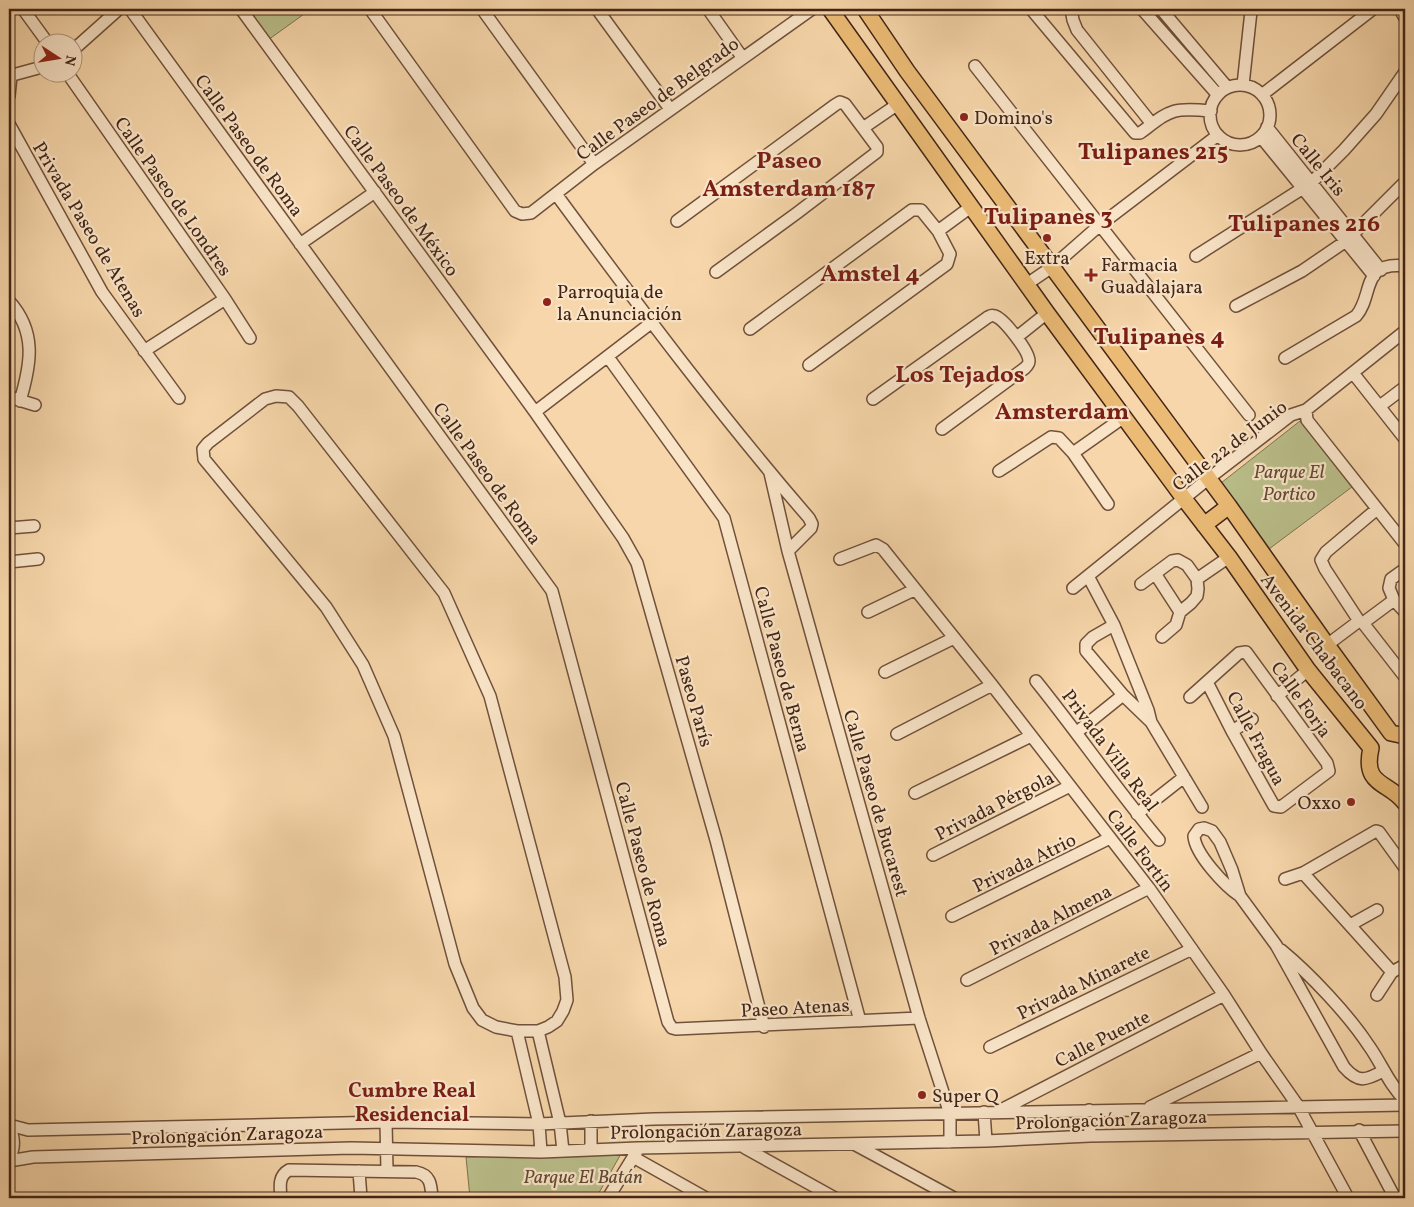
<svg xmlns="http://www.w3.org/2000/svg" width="1414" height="1207" font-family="Vollkorn,serif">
  <rect width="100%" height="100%" fill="#f6d6aa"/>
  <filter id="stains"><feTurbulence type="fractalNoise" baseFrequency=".004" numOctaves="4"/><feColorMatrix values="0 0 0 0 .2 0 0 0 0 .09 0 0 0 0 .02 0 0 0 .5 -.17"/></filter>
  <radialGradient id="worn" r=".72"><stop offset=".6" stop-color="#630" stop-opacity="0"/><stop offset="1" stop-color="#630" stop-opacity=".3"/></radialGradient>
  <!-- green -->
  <path fill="#babe8a" stroke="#7e7250" d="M 246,9 L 311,9 L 268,40 Z
    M 1300,421 L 1352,487 L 1269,549 L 1221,483 Z
    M 622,1152 L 596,1198 L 470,1198 L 466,1157 Z"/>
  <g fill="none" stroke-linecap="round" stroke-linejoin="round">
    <defs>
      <path id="minor" d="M 23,9 L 47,42
        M 130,9 L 552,591 L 668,1022 L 672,1028 L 676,1029 L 919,1018
        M 241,9 L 535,412 L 623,538 L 637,563 L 716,840 L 764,1027
        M 370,9 L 515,211 L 522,214 L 531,213 L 594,164 L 812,9
        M 482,9 L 594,164
        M 597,9 L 670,109
        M 708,9 L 742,57
        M 1031,9 L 1135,133 L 1140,133 C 1171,110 1171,107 1211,111
        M 1071,9 L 1073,20 L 1077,30 L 1152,124
        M 1142,9 L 1218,95
        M 1161,9 L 1227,87
        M 1402,13 L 1405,18
        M 72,51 L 119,9
        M 975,66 L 1249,415
        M 68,74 L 225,299 L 250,338
        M 9,76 L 42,67
        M 1243,85 L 1251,11 L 1254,9
        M1210 115a30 30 0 1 1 60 0a30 30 0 1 1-60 0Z
        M 1263,94 L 1373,9
        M 9,96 L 11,76
        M 9,124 L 102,292 L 179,398
        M 1267,127 L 1381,270
        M 863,128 L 898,104
        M 1261,137 L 1374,276
        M 556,194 C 637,304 719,414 809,518 L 812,524 L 811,528 L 788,551
        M 677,221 L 835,105 L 840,102 L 845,104 L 877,147 L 877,152 L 797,213 L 716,272
        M 938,231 L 972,206
        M 300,244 L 375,192
        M 1196,256 L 1311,183 L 1344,150 L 1376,114 L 1405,72
        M 1027,284 L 1052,267 L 1100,225 L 1218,135
        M 9,301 C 37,332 31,364 20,401
        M 1236,306 L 1302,271 L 1346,241 L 1405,182
        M 750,329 L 912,210 L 921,210 L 938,231 L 950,254 L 947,264 L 809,365
        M 1017,337 L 1047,313
        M 144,351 L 225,299
        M 608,357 L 724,518 L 860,1021
        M 1285,358 L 1356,316 C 1374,296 1360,261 1405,266
        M 1353,373 L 1405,439
        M 276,396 L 289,397 L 298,406 L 444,593 L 490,696 L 565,977 L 567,1000 L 563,1011 L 557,1021 L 548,1027 L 538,1031 L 517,1031 L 496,1027 L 482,1020 L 473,1008 L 455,964 L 394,736 L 363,665 L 326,607 L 204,459 L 203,449 L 208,443 L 265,399 Z
        M 9,397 L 35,405
        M 873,399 L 988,317 C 992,315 991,315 995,316 C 1004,319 1029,351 1029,361 C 1029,364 1027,366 1025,368 L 942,429
        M 1380,406 L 1405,387
        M 1306,410 L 1307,420 L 1405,544
        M 535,412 L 651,323
        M 1073,453 L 1108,504
        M 999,471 L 1051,437 L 1059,438 L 1073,453 L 1124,417
        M 770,473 L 788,551 L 919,1018 L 950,1114 L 950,1142
        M 1377,509 L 1326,552 L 1321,560 L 1325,569 L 1359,621 L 1363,623 L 1405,677
        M 9,528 L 34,526
        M 840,559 L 871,547 L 876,545 L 883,549 L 992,685 L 1149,888 L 1224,995 L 1261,1053 L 1298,1106 L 1348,1198
        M 9,562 L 38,559
        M 1405,569 L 1391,579 L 1389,588 L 1394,600 L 1405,612
        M 1156,575 L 1180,612
        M 1088,576 L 1114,625 L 1148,710 L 1151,722 L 1202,807
        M 1197,579 L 1229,557
        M 1141,584 L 1172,561 L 1178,560 L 1187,565 L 1197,579 L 1198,589 L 1197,596 L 1191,603 L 1180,612 L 1176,625 L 1162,637
        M 1073,588 L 1208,479 L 1291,415 L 1306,410 L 1405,331
        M 868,612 L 914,590
        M 1363,623 L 1394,600
        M 1114,625 L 1093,637 L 1086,644 L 1086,651 L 1123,695 L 1150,721
        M 1327,645 L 1359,621
        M 885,672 L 954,638
        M 1036,681 C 1078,733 1116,789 1159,840
        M 1277,696 L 1308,670
        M 1190,697 L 1239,653 L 1246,652 L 1327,763 L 1329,771 L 1281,807 L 1274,806 L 1232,731 L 1207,682
        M 1232,731 L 1252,719
        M 1077,732 L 1123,695
        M 897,734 L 992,685
        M 915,793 L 1031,736
        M 1137,814 L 1184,777
        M 933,855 L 1070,786
        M 1303,873 L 1392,972
        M 1285,879 L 1303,873 L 1376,831 L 1379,832 L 1405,868
        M 1240,896 C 1225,886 1195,854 1194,836 L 1199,829 L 1204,828 L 1212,831 L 1220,842 L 1232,870 L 1240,896 L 1276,945 L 1344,1067 C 1358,1083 1365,1081 1383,1071
        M 952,916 L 1110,838
        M 1350,925 L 1377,910
        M 1281,950 C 1310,974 1348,1014 1369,1046 C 1382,1064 1389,1085 1405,1100
        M 967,980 L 1149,888
        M 1377,995 L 1392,972 L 1405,965
        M 517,1031 L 539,1124 L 541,1152
        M 538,1031 L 560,1123 L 563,1151
        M 990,1047 L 1192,949
        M 1150,1107 L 1261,1053
        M 1089,1110 L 1090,1136
        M 999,1111 L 1224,995
        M 984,1112 L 986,1141
        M 386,1122 L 387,1171
        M 9,1125 L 28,1130 L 386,1122 L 539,1124 L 654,1119 L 1405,1105
        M 9,1127 C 15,1138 15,1148 9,1159
        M 1359,1130 L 1395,1198
        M 854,1144 L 954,1198
        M 745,1148 L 835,1198
        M 591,1150 L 591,1121
        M 633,1157 L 706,1198
        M 9,1161 L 33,1157 L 351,1148 L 541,1152 L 638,1148 L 986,1141 L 1090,1136 L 1405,1131
        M 359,1171 L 361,1198
        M 281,1198 C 280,1187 278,1176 289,1170 L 416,1172 C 431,1175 431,1185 432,1198
        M 608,1198 L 637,1151"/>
      <path id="major" d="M 830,9 L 1047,313 L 1185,500 L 1229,557 L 1308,670 L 1371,748 C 1362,787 1389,781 1405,803
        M 865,9 L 907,71 L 1229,506 L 1327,645 L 1391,733 L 1405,736
        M 1204,525 L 1229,506"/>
    </defs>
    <!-- minor casing -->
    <use href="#minor" stroke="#70513b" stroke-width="14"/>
    <!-- major casing -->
    <use href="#major" stroke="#432516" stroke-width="18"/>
    <!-- minor -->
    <use href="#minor" stroke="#f9e4c8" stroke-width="11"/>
    <!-- major -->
    <use href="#major" stroke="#ebbb75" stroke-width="15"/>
  </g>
  <!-- markers -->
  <g fill="#8f2418" stroke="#f9e4c8" stroke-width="2">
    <circle cx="964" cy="117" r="5"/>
    <circle cx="1047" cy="238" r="5"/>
    <path d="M1088.5 267.5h5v5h5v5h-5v5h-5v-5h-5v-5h5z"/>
    <circle cx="547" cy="302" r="5"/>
    <circle cx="1351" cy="802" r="5"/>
    <circle cx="922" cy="1095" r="5"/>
  </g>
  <g text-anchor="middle" stroke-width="4.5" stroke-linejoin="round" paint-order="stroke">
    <!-- street labels -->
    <g font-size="19" fill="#432516" stroke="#f9e4c8">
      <text transform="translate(657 98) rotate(-36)" y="7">Calle Paseo de Belgrado</text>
      <text transform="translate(250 145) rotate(54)" y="7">Calle Paseo de Roma</text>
      <text transform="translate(1319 164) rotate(51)" y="7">Calle Iris</text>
      <text transform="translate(174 196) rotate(55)" y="7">Calle Paseo de Londres</text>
      <text transform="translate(402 200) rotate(54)" y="7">Calle Paseo de México</text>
      <text transform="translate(90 229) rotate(59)" y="7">Privada Paseo de Atenas</text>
      <text transform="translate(1229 445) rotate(-37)" y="7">Calle 22 de Junio</text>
      <text transform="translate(488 473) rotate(54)" y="7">Calle Paseo de Roma</text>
      <text transform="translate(1315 641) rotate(53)" y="7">Avenida Chabacano</text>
      <text transform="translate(783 669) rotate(75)" y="7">Calle Paseo de Berna</text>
      <text transform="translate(1302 699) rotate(54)" y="7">Calle Forja</text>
      <text transform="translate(695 701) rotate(74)" y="7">Paseo París</text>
      <text transform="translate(1257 738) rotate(62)" y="7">Calle Fragua</text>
      <text transform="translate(1111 750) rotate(53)" y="7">Privada Villa Real</text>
      <text transform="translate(877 803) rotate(74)" y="7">Calle Paseo de Bucarest</text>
      <text transform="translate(994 805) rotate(-27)" y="7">Privada Pérgola</text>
      <text transform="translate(1141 850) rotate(53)" y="7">Calle Fortín</text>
      <text transform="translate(1024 862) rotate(-26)" y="7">Privada Atrio</text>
      <text transform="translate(644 864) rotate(75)" y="7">Calle Paseo de Roma</text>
      <text transform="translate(1050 919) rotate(-27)" y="7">Privada Almena</text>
      <text transform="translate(1083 982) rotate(-26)" y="7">Privada Minarete</text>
      <text transform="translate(795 1007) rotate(-3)" y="7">Paseo Atenas</text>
      <text transform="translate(1102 1038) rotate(-27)" y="7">Calle Puente</text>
      <text transform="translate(1111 1119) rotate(-2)" y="7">Prolongación Zaragoza</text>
      <text transform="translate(706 1130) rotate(-1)" y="7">Prolongación Zaragoza</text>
      <text transform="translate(227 1134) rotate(-2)" y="7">Prolongación Zaragoza</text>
    </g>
    <!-- poi labels -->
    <g font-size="19" fill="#432516" stroke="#f9e4c8" text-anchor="start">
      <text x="974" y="124">Domino's</text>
      <text x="1047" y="264" text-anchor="middle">Extra</text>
      <text x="1101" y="271">Farmacia<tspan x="1101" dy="22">Guadalajara</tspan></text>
      <text x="557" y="298">Parroquia de<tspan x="557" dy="22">la Anunciación</tspan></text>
      <text x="1341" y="809" text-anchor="end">Oxxo</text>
      <text x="932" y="1102">Super Q</text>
    </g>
    <!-- park labels -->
    <g font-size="19" font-style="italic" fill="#614b33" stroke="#f9e4c8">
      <text x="1289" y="478">Parque El<tspan x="1289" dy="22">Portico</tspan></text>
      <text x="583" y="1183">Parque El Batán</text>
    </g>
    <!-- quarter labels -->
    <g font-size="21" font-weight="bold" fill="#7a1f14" stroke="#f9e4c8">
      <text x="412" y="1097">Cumbre Real<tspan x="412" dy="24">Residencial</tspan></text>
    </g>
    <!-- district labels -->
    <g font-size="24" font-weight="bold" fill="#7a1f14" stroke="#f9e4c8">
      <text x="1153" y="159">Tulipanes 215</text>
      <text x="789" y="168">Paseo<tspan x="789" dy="28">Amsterdam 187</tspan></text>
      <text x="1048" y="224">Tulipanes 3</text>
      <text x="1304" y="231">Tulipanes 216</text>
      <text x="870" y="281">Amstel 4</text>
      <text x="1159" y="344">Tulipanes 4</text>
      <text x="960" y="382">Los Tejados</text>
      <text x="1062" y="419">Amsterdam</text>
    </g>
  </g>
  <!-- margin -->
  <rect width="1414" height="1207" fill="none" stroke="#f6d6aa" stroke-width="30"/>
  <rect x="10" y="10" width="1394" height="1187" fill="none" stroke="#432516" stroke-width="2.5"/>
  <rect x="15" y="15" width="1384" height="1177" fill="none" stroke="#432516"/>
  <!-- north arrow -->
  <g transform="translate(58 58) rotate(102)"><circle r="24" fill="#f9e4c8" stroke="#b09881"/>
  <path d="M0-4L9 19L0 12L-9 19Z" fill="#8f2418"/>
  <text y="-8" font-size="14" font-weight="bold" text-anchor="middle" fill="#432516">N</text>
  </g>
  <rect width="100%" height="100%" filter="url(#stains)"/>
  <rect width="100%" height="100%" fill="url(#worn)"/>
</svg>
